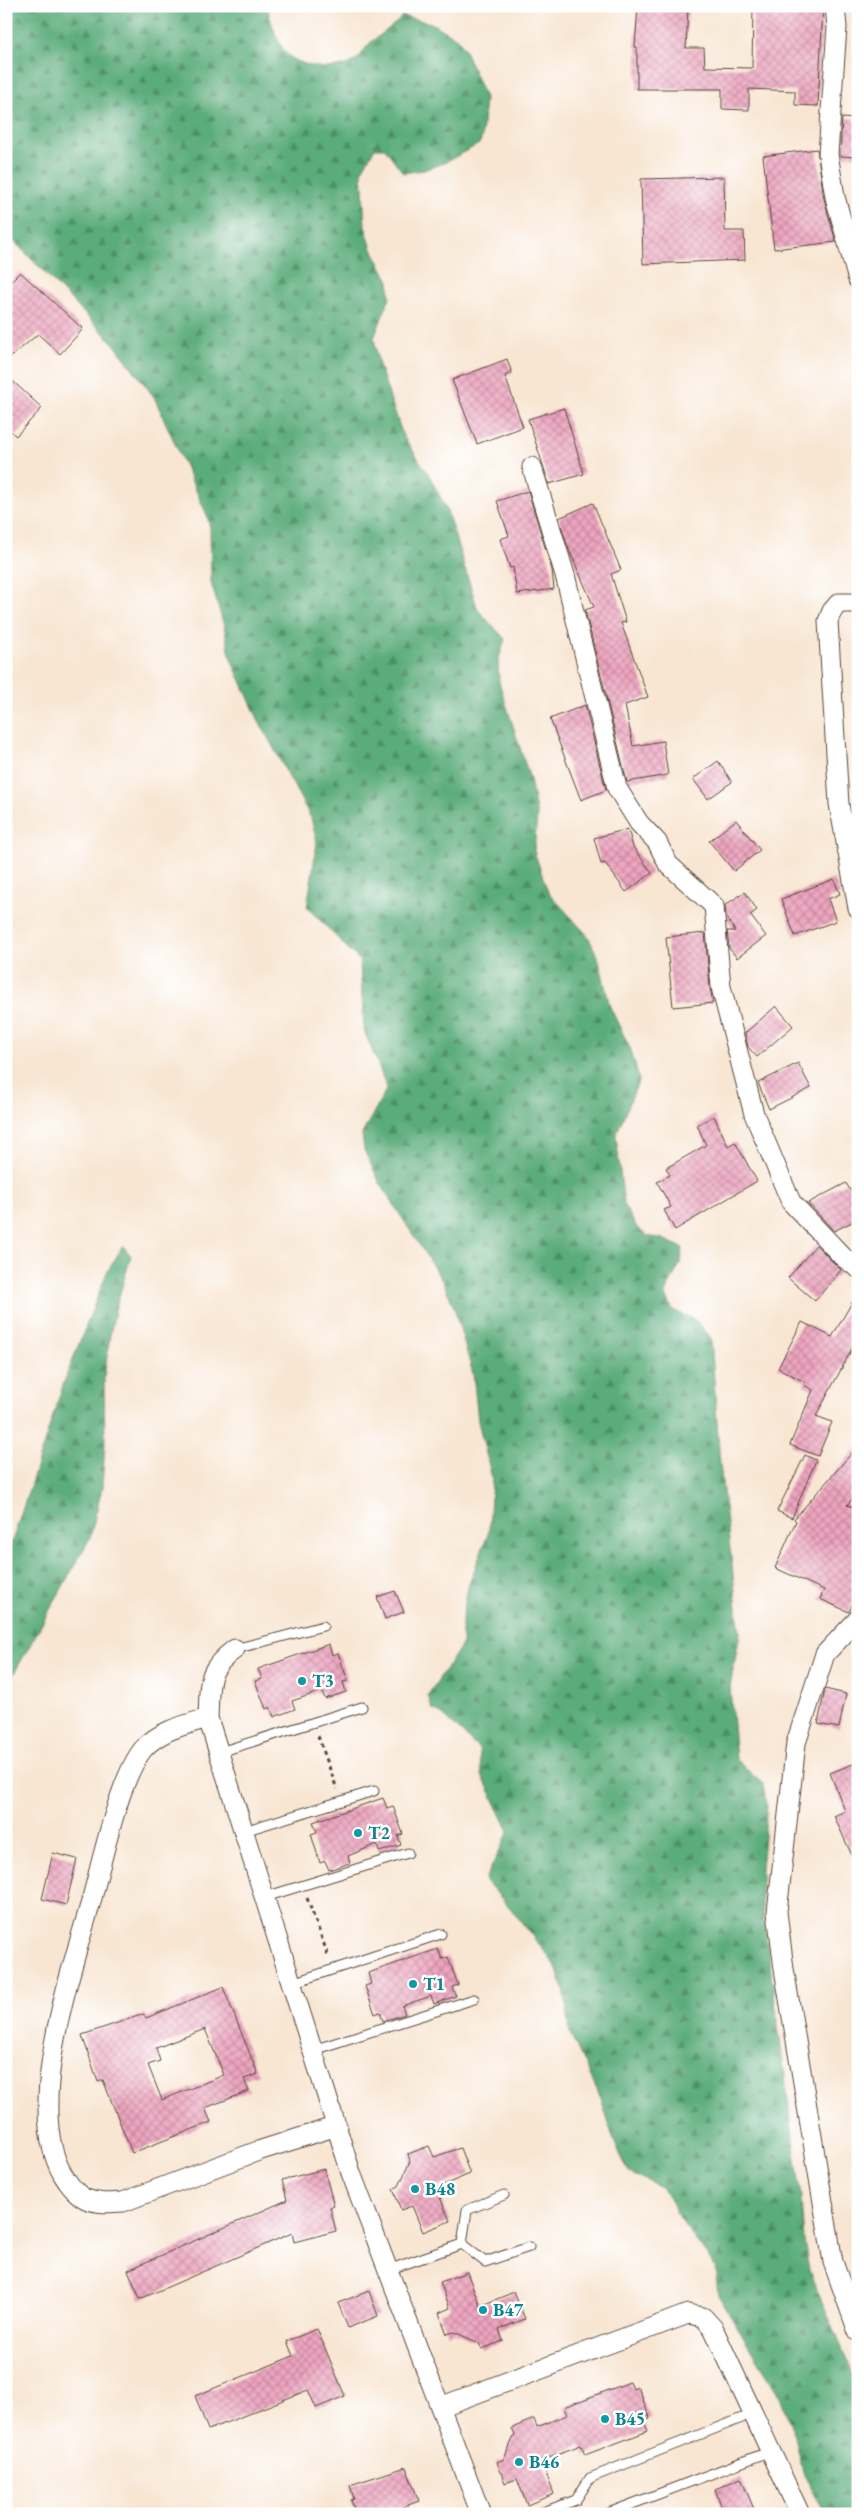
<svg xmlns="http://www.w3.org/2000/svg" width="864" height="2520" font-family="'EB Garamond',serif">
  <defs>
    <pattern id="forest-firs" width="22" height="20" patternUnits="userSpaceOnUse" patternTransform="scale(1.25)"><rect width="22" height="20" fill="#5aac7a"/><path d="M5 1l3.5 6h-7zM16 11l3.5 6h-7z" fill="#4c8c63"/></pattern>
    <pattern id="building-cross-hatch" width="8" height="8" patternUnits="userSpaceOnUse" patternTransform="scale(1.25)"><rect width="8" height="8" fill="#eea5c0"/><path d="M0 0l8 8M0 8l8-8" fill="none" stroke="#c2879b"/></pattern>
  </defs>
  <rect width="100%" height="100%" fill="#fff"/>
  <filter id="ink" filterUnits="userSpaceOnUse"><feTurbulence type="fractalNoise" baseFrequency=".02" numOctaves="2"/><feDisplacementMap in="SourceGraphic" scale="10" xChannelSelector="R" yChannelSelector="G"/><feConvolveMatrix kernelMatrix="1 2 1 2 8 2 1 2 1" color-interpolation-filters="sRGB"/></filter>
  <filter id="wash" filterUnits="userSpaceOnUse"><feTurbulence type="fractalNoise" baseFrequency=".0096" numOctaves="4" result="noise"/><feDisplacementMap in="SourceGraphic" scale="20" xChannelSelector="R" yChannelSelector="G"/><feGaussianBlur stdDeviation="1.12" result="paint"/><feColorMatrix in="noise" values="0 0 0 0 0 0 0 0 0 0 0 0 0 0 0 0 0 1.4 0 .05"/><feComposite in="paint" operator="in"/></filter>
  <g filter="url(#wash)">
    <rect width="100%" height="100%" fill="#f8e6d3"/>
    <!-- forest -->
    <path fill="url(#forest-firs)" stroke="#4a6b4c" d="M 6,6 L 268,6 C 268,17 280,49 288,55 C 305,69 340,73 357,59 C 362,55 365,48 369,44 C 380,34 392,28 402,16 L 431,23 L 457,38 L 464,48 L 485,98 L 482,137 L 479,144 L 446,162 L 424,170 L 403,173 L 385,148 L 375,148 L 362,170 L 365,226 L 372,249 L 389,281 L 390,297 L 374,338 L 379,365 L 403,436 L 429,475 L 446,508 L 478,610 L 505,639 L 498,661 L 499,682 L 530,779 L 537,816 L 534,851 L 548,892 L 588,936 L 599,960 L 610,1007 L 631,1050 L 639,1080 L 616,1135 L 624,1206 L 638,1229 L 648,1236 L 663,1239 L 683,1248 L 681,1262 L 665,1293 L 673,1310 L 695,1320 L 711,1338 L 720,1464 L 740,1633 L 730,1687 L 736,1760 L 763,1784 L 767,1806 L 761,1869 L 762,1904 L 801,2197 L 804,2240 L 809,2270 L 858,2386 L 858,2514 L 826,2514 L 803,2472 L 795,2436 L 779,2395 L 718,2295 L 715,2266 L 679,2218 L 672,2202 L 662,2187 L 629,2173 L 614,2141 L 601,2098 L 570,2033 L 564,1990 L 555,1965 L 512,1910 L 485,1880 L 509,1831 L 482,1775 L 479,1749 L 443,1715 L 432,1709 L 428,1695 L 462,1645 L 462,1619 L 468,1587 L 489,1531 L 492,1478 L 478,1421 L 473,1374 L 453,1304 L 443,1282 L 380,1183 L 364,1150 L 362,1134 L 387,1088 L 364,1030 L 360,961 L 307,907 L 317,843 L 311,818 L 258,719 L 231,659 L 224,626 L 211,583 L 210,528 L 207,515 L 154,397 L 115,345 L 6,233 Z
      M 123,1246 L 131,1256 L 116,1307 L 110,1335 L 104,1378 L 105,1445 L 102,1488 L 90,1538 L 6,1688 L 6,1560 L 64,1382 L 107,1272 Z"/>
    <g id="blocks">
      <!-- building -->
      <path fill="url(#building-cross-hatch)" fill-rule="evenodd" d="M 638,6 L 688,6 L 686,48 L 704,48 L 705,67 L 752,68 L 753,6 L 823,6 L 818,106 L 795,105 L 795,91 L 749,89 L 749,110 L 722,109 L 722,89 L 637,89 L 637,47 L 635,47 Z
        M 842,118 L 858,119 L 858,157 L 840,156 Z
        M 817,149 L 824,199 L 836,242 L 774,249 L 763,156 Z
        M 724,177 L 725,231 L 744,231 L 745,260 L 643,264 L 641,179 Z
        M 20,272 L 83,329 L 60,354 L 38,334 L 6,361 L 6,286 Z
        M 507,359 L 512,373 L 505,376 L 523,427 L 477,444 L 452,380 Z
        M 6,375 L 42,408 L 16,436 L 6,427 Z
        M 564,408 L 584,474 L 549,484 L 528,419 Z
        M 528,491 L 552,570 L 554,589 L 517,594 L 513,567 L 510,568 L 500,539 L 509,536 L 497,501 Z
        M 593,503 L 621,570 L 611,574 L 626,622 L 621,623 L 648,697 L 625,705 L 633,746 L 663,741 L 668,775 L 627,782 L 585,610 L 594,607 L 567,545 L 559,518 Z
        M 585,705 L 606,790 L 581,800 L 550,719 Z
        M 718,761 L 732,782 L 708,799 L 693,779 Z
        M 736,820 L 760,850 L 734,871 L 709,841 Z
        M 628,829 L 633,847 L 652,873 L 626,892 L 605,863 L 601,864 L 594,838 Z
        M 834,879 L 840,894 L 828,899 L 836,921 L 795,936 L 781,899 Z
        M 745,892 L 757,910 L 750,915 L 766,936 L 737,958 L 729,948 L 727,931 L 735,931 L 726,917 L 725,905 Z
        M 705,933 L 710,988 L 713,1003 L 673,1007 L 666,937 Z
        M 776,1006 L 793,1026 L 757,1057 L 748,1047 L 745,1033 Z
        M 798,1063 L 811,1088 L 769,1109 L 758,1083 Z
        M 714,1116 L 728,1146 L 735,1142 L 757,1181 L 675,1230 L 664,1210 L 671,1207 L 657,1182 L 670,1175 L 666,1168 L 706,1145 L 697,1125 Z
        M 846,1183 L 858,1204 L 858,1219 L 834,1231 L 808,1203 Z
        M 816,1245 L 841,1270 L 815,1301 L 788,1278 Z
        M 858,1292 L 858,1352 L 852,1349 L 816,1416 L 832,1422 L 818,1456 L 790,1445 L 813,1390 L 804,1385 L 805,1382 L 778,1368 L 802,1322 L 832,1337 Z
        M 858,1446 L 858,1492 L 847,1505 L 858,1509 L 858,1591 L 849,1612 L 820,1599 L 824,1590 L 775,1568 L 796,1521 L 794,1519 Z
        M 805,1455 L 816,1460 L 792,1518 L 777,1511 Z
        M 395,1591 L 404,1612 L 385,1619 L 377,1597 Z
        M 329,1644 L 332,1655 L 338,1653 L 348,1681 L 343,1682 L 346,1692 L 325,1699 L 322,1691 L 292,1701 L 295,1709 L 274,1717 L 270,1707 L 266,1709 L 255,1681 L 262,1679 L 258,1669 Z
        M 825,1689 L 846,1694 L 839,1728 L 818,1724 Z
        M 858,1762 L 858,1869 L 834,1816 L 845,1811 L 830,1773 Z
        M 383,1798 L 387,1808 L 393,1806 L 403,1834 L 398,1836 L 401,1845 L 379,1852 L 377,1844 L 348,1856 L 350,1863 L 329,1870 L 325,1861 L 320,1863 L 311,1834 L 317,1832 L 313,1822 Z
        M 53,1853 L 77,1859 L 66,1905 L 42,1899 Z
        M 438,1949 L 442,1959 L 448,1957 L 458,1985 L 452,1987 L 456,1996 L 434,2004 L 431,1996 L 402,2006 L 405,2014 L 383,2021 L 380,2012 L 375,2014 L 365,1986 L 371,1984 L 368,1973 Z
        M 223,1987 L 258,2074 L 244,2079 L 249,2091 L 205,2108 L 211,2122 L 132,2153 L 103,2080 L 98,2082 L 82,2035 L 144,2014 L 146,2018 ZM 205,2029 L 224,2075 L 162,2100 L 148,2065 L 160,2061 L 156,2048 Z
        M 429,2146 L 434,2157 L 460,2148 L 470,2174 L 436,2188 L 450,2221 L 423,2232 L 412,2206 L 401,2210 L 393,2189 L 399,2186 L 410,2161 L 408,2154 Z
        M 324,2169 L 334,2206 L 330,2207 L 336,2231 L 294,2242 L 292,2233 L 140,2299 L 128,2270 L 287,2200 L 282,2180 Z
        M 467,2272 L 480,2306 L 514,2292 L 525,2319 L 499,2329 L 503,2341 L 482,2349 L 479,2343 L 454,2332 L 447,2334 L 439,2313 L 450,2308 L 440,2282 Z
        M 369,2291 L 378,2316 L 348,2328 L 338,2303 Z
        M 317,2329 L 345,2396 L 316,2408 L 308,2390 L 208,2430 L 195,2396 L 293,2356 L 287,2341 Z
        M 630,2382 L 633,2389 L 638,2387 L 650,2418 L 643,2420 L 648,2431 L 585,2455 L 581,2445 L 541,2460 L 554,2494 L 527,2505 L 517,2479 L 505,2483 L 497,2462 L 504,2459 L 515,2434 L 512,2428 L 534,2419 L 537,2427 L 567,2415 L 564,2407 Z
        M 406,2467 L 419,2501 L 384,2514 L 356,2514 L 351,2500 L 354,2499 L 350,2485 Z
        M 741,2478 L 756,2514 L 724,2514 L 715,2489 Z"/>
    </g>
  </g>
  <g filter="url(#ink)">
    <use href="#blocks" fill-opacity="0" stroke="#574639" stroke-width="1"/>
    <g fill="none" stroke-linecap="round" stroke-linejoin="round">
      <defs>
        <path id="lane" d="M 235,1649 L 323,1626
          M 220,1752 L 362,1707
          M 244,1831 L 374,1791
          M 265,1897 L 408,1853
          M 292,1983 L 441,1934
          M 313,2050 L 474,1999
          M 504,2195 L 467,2210 L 462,2244 L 485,2262 L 529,2247
          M 388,2270 L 462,2244
          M 538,2514 L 576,2500 L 590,2478 L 742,2418
          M 606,2514 L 771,2451"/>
        <path id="street" d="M 835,6 L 837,27 L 828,154 L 835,197 L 858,280
          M 532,467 L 565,575 L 617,788 L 639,823 L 657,842 L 668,864 L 714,906 L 721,987 L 754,1114 L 791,1202 L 843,1257 L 858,1268
          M 858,603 L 839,603 L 832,611 L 828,621 L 839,804 L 858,908
          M 858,1619 L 825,1654 L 796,1743 L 777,1912 L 784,1969 L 833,2262 L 858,2332
          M 235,1649 C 205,1671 210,1683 208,1718 L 351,2173 L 481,2514
          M 208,1718 C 185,1725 161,1730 144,1748 C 120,1776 102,1861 92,1898 C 72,1970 20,2116 67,2181 C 71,2187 79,2196 86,2199 C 98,2204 110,2203 123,2202 L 258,2151 L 337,2126
          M 440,2407 L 688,2314 L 703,2317 L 713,2328 L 800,2514"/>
      </defs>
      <!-- lane casing -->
      <use href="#lane" stroke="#574639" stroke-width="11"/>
      <!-- street casing -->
      <use href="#street" stroke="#574639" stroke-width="21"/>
      <!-- path -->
      <path stroke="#574639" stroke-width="3" stroke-dasharray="4 4" stroke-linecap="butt" d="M 318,1736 L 337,1789
        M 307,1898 L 329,1958"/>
      <!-- lane -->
      <use href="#lane" stroke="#fff" stroke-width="9"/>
      <!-- street -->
      <use href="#street" stroke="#fff" stroke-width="19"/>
    </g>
  </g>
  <!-- markers -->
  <g fill="#0f9aa8" stroke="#fff" stroke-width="2">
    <circle cx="302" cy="1681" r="5"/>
    <circle cx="358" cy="1833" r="5"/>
    <circle cx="413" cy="1984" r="5"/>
    <circle cx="415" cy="2189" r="5"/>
    <circle cx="483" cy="2310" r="5"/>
    <circle cx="605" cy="2419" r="5"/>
    <circle cx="519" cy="2462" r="5"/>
  </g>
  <g text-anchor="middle" stroke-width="5" stroke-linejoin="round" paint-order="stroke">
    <!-- culture labels -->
    <g font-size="18" font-weight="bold" fill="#0d838f" stroke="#fff" text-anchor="start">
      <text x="312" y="1687">T3</text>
      <text x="368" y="1839">T2</text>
      <text x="423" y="1990">T1</text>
      <text x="425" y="2195">B48</text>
      <text x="493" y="2316">B47</text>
      <text x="615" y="2425">B45</text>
      <text x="529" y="2468">B46</text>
    </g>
  </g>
  <!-- margin -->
  <rect width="864" height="2520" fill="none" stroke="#fff" stroke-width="25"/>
</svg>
